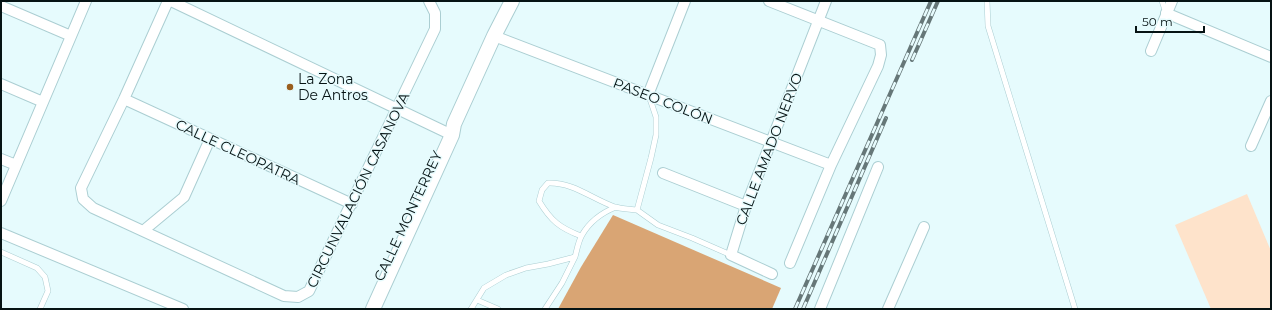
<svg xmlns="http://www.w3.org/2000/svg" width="1272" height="310" font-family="Montserrat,sans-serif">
  <rect width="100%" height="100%" fill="#e6fbfd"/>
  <!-- green -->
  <path fill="#fee3cb" d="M 1247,194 L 1271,251 L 1271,309 L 1211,309 L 1175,225 Z"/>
  <!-- forest -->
  <path fill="#d9a574" d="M 613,215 L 781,288 L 772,309 L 558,309 L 581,267 Z"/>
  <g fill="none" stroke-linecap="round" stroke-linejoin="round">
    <defs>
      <path id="lane" d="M 987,1 L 988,26 L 1075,309
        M 1162,1 L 1166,13
        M 649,96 L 656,117 L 656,135 L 651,158 L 637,210 L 658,225 L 692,238 L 731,255
        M 581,236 C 560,228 551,221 539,201 L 542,190 L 548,183 C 573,182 592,199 615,207 C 622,209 630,209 637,210
        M 1,252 L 37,268 L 45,277 L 48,291 L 40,309
        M 477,300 L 498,309
        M 471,309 L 484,288 L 506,275 L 526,268 L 548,264 L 575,257 C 577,250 578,242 582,235 C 590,221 601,213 616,207
        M 545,309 L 562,283 L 575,257"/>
      <path id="street" d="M 168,1 L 124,99 L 81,188 L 83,199 L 93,208 L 284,296 L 298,297 L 309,291 L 435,29 L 435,13 L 429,1
        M 171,1 L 452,135
        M 769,1 L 880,45 L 881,55 L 878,66 L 831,165 L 790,263
        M 1,6 L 71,36
        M 1166,13 L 1271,57
        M 494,36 L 831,165
        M 1151,51 L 1172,1
        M 1,84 L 43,102
        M 648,95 L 685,1
        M 124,99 L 352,204
        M 1251,146 L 1271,101
        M 1,159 L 16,165
        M 663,173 L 746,206
        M 1,201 L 86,1
        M 143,231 L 184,197 L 210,139
        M 1,233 L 183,309
        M 772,274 L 731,255 L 746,206 L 826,1
        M 820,309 L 878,167
        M 888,309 L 924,227"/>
      <path id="secondary" d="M 373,309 L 452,135 L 454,124 L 494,36 L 512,1"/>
    </defs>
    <!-- lane casing -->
    <use href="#lane" stroke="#abced2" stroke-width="6"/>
    <!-- street casing -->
    <use href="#street" stroke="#abced2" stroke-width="12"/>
    <!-- secondary casing -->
    <use href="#secondary" stroke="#abced2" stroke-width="16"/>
    <!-- lane -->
    <use href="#lane" stroke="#fff" stroke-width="5"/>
    <!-- street -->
    <use href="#street" stroke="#fff" stroke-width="10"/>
    <!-- secondary -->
    <use href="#secondary" stroke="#fff" stroke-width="14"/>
    <defs>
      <path id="rail" d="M 912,60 L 938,1
        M 795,309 L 931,1
        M 803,309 L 886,118"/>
    </defs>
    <!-- rail casing -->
    <use href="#rail" stroke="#667778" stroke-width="4"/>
    <!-- rail -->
    <use href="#rail" stroke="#e6fbfd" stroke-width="2.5" stroke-dasharray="8" stroke-linecap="butt"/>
  </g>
  <!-- markers -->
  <circle fill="#995e1e" stroke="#e6fbfd" stroke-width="1.5" cx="290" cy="87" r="4"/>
  <g text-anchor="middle" stroke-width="3" stroke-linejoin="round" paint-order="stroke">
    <!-- poi labels -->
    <g font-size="14" fill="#061314" stroke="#e6fbfd" text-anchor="start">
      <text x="298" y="84">La Zona<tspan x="298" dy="16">De Antros</tspan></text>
    </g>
    <!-- street labels -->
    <g font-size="14" fill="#061314" stroke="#e6fbfd">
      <text transform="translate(663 101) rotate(21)" y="5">PASEO COLÓN</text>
      <text transform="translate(769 149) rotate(-69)" y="5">CALLE AMADO NERVO</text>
      <text transform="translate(238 152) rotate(25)" y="5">CALLE CLEOPATRA</text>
      <text transform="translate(358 190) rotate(-64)" y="5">CIRCUNVALACIÓN CASANOVA</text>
      <text transform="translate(408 216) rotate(-65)" y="5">CALLE MONTERREY</text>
    </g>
  </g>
  <!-- border -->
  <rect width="1272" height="310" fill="none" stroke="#061314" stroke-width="4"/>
  <!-- scale -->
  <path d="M1136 26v6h68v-6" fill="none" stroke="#061314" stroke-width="2"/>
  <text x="1142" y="26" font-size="12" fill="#061314" stroke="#e6fbfd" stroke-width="3" paint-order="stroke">50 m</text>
</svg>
